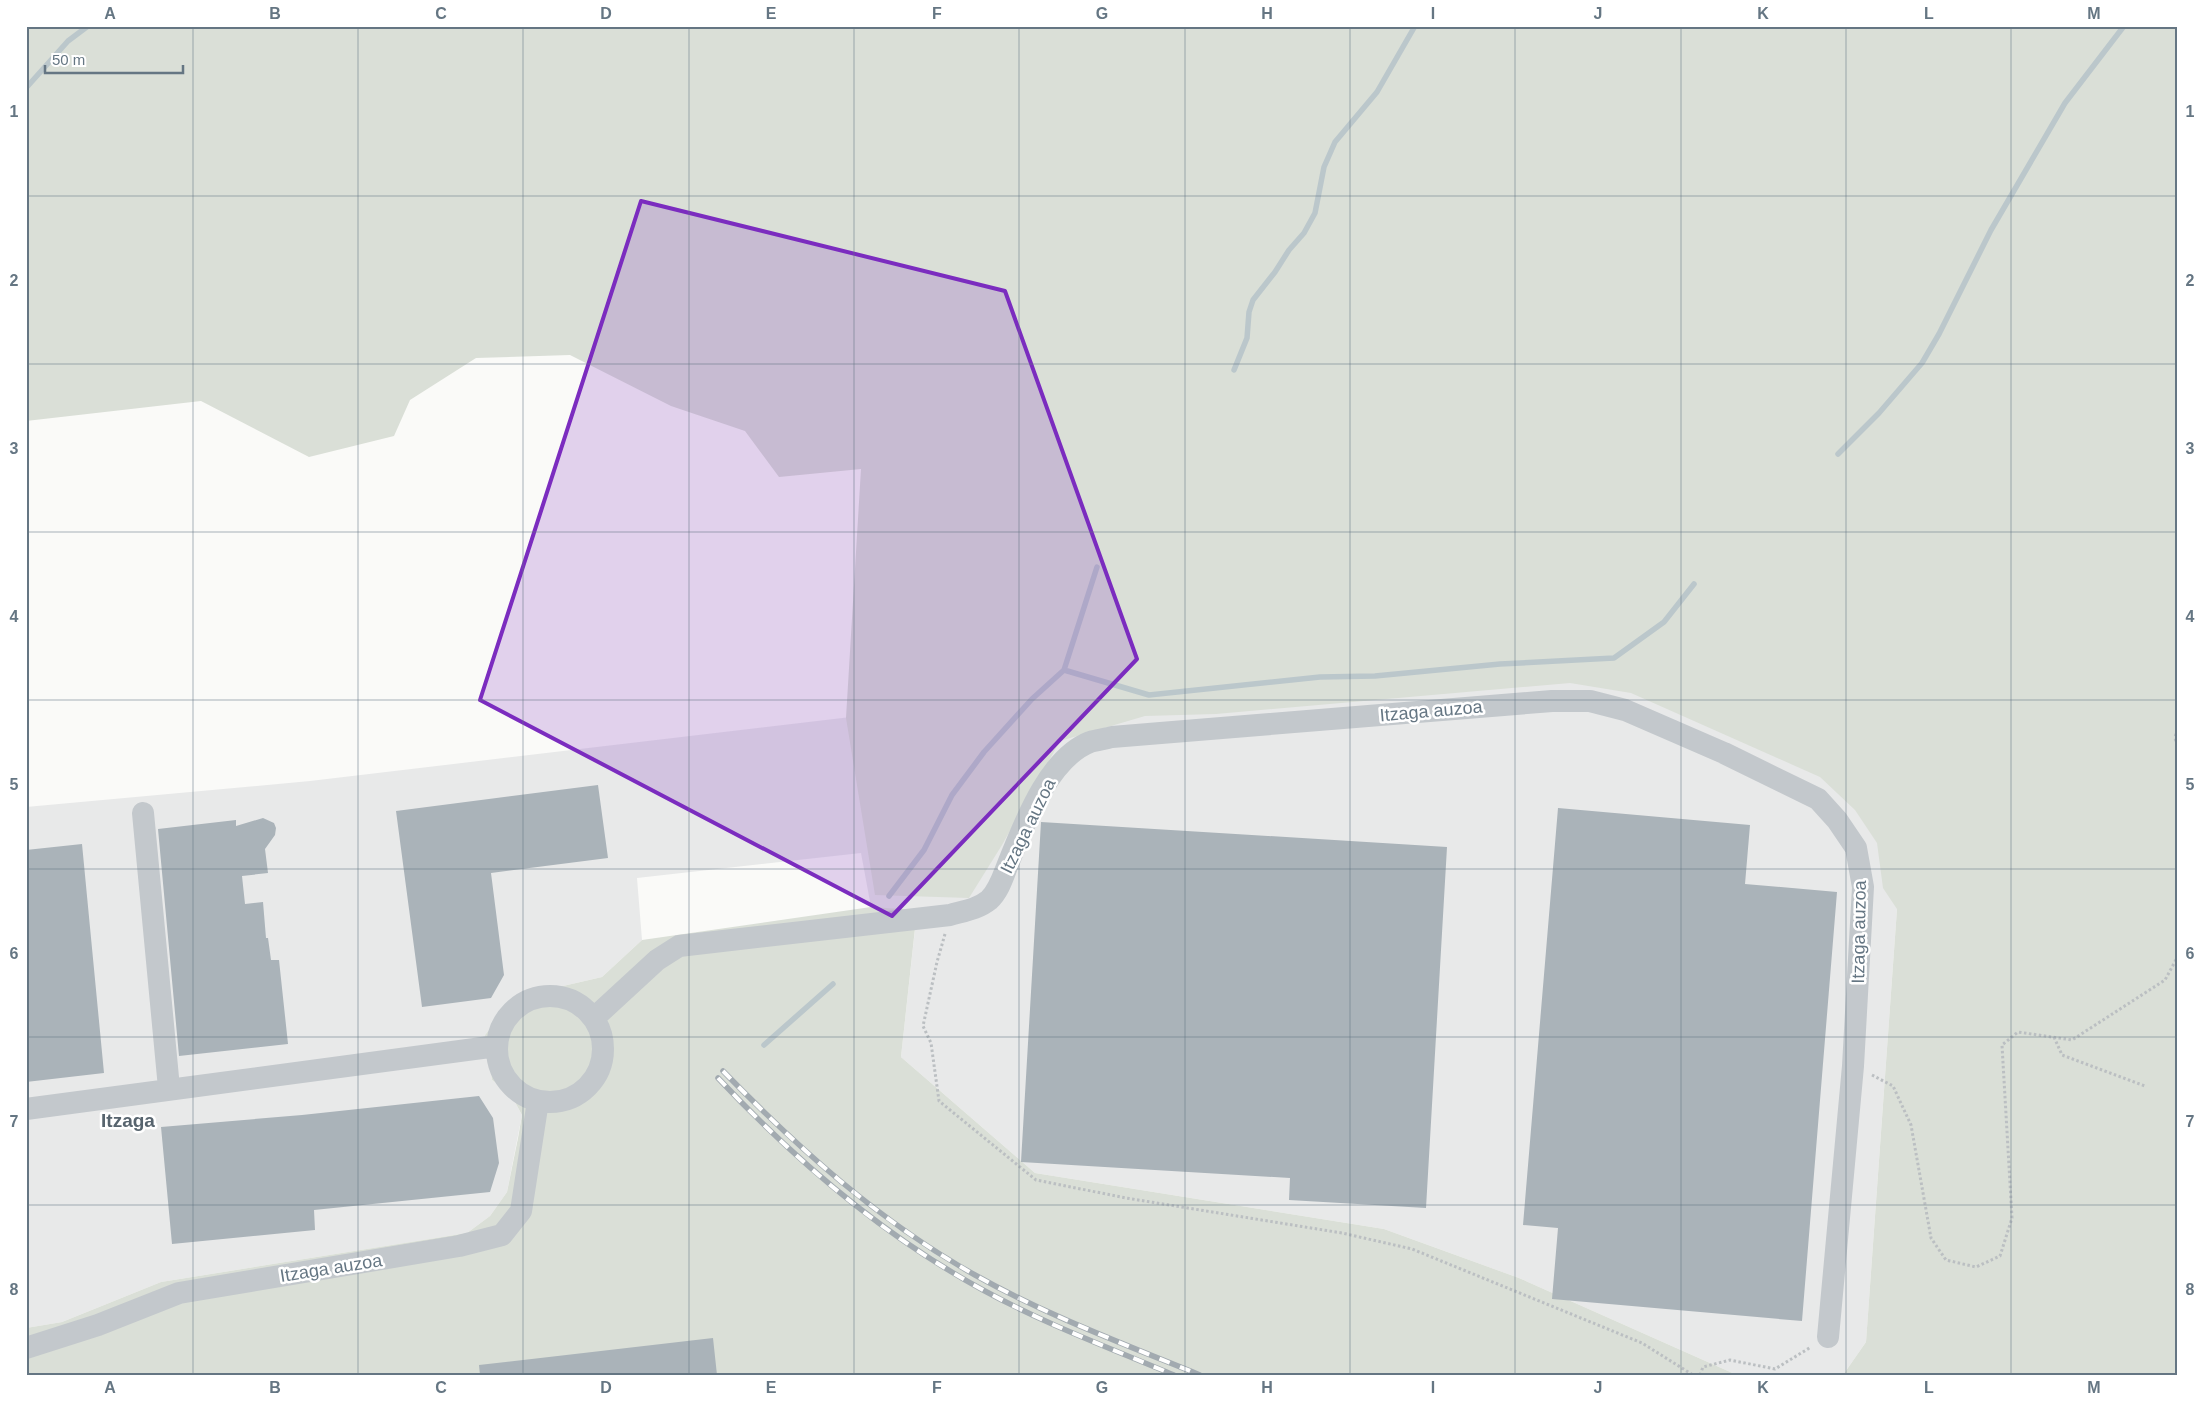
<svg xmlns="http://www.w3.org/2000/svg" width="2204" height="1401" font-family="Arial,sans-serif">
  <rect width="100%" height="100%" fill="#fafaf8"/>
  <!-- built -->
  <path fill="#e8e9e9" d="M 1610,627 L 1903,825 L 1866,1342 L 1843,1375 L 1737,1375 L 1519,1278 L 1384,1229 L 1035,1173 L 901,1057 L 917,911 L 871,907 L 861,853 L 637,878 L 642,940 L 602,977 L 524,995 L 511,1002 L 485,1035 L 492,1080 L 510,1093 L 522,1115 L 507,1192 L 490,1216 L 467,1233 L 161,1282 L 62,1322 L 26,1328 L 26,807 L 310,781 Z"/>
  <!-- green -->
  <path fill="#dadfd7" d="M 26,26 L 2178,26 L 2178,1375 L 1843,1375 L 1866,1342 L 1897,909 L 1883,888 L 1877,843 L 1855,810 L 1820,777 L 1631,693 L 1570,683 L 1216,714 L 1145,716 L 1060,741 L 1002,845 L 969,898 L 875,895 L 846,718 L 861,469 L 779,477 L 745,431 L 671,406 L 570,355 L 476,358 L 410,400 L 394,436 L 309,457 L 201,401 L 26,421 Z
    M 871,907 L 917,910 L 901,1057 L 1035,1173 L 1384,1229 L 1519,1278 L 1737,1375 L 26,1375 L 26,1328 L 62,1322 L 161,1282 L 467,1233 L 490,1216 L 507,1192 L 518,1138 L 522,1115 L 510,1093 L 492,1080 L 485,1035 L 511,1002 L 524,995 L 602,977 L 642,940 Z"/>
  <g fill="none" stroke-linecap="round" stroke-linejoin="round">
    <!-- stream -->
    <path stroke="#bbc7cb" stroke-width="5.5" d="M 26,88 L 68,41 L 88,26
      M 1234,370 L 1247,338 L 1249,312 L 1253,300 L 1275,272 L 1289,250 L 1304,233 L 1315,213 L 1324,167 L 1335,142 L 1377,92 L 1415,26
      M 1838,454 L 1879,413 L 1922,363 L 1939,334 L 1991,230 L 2065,103 L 2124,26
      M 1064,670 L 1149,695 L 1320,677 L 1375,676 L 1500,664 L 1614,658 L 1664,622 L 1694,584
      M 889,896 L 924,850 L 952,795 L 984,752 L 1032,699 L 1064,670 L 1097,567
      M 764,1045 L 833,984"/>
  </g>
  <!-- building -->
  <path fill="#aab3b9" d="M 598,785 L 608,858 L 491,873 L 504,975 L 491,998 L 422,1007 L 396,811 Z
    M 1558,808 L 1750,825 L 1745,884 L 1837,892 L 1802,1321 L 1552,1299 L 1558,1228 L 1523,1225 Z
    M 263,818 L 274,823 L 276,828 L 275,835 L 265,849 L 268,873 L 242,876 L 245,904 L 263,902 L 266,938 L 268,938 L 271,960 L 279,960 L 288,1044 L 179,1056 L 158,829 L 236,820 L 236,826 Z
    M 1041,822 L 1447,847 L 1426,1208 L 1289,1200 L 1290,1178 L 1021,1162 Z
    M 82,844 L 104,1073 L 26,1082 L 26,850 Z
    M 479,1096 L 493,1118 L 499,1163 L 490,1192 L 314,1210 L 315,1230 L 172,1244 L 161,1127 L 302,1115 Z
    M 713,1338 L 717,1375 L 480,1375 L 479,1365 Z"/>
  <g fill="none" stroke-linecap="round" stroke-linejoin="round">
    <!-- path -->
    <path stroke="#bbbfc2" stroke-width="3" stroke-dasharray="2.5 2.5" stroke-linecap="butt" d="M 2178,724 L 2175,738 L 2178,748
      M 945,934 L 937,962 L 923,1026 L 931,1043 L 939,1101 L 1036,1180 L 1126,1198 L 1342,1233 L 1412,1249 L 1642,1343 L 1693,1375
      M 2054,1037 L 2062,1055 L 2145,1086
      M 1872,1075 L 1893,1086 L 1911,1125 L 1931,1238 L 1946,1260 L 1976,1267 L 2000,1256 L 2012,1218 L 2002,1045 L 2018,1032 L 2072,1040 L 2165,980 L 2178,956
      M 1700,1375 L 1703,1367 L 1730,1360 L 1775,1369 L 1811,1347"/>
    <!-- minor -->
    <path stroke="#c3c8cc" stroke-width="22" d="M 143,813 L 169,1088
      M497 1049a53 53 0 1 1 106 0a53 53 0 1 1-106 0Z
      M 594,1018 L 657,960 L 679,946 L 950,915 C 964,911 978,909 989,900 C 1000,890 1004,873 1010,859 C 1025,822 1049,758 1090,742 C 1097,740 1105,739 1112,737 L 1552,701 L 1590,701 L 1625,710 L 1724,753 L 1818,799 L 1837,820 L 1856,848 L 1863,887 L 1853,1066 L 1828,1337
      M 26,1109 L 497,1046
      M 26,1348 L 98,1325 L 179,1293 L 459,1246 L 502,1235 L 521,1211 L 538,1101"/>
    <defs>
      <path id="rail" d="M 723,1071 C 799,1149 879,1221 975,1275 C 1046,1315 1124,1344 1200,1375
        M 718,1078 C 796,1161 882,1235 983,1290 C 1045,1324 1110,1348 1174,1375"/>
    </defs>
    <!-- rail casing -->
    <use href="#rail" stroke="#a2aab0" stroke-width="5.5"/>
    <!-- rail -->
    <use href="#rail" stroke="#fff" stroke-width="4" stroke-dasharray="11" stroke-linecap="butt"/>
  </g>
  <!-- marked area -->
  <path fill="#7b2cbf" fill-opacity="0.2" stroke="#7b2cbf" stroke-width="4" stroke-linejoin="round" d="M 641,201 L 1005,291 L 1137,659 L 892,916 L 480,700 Z"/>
  <!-- grid -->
  <path fill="none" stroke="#657683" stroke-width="1" stroke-opacity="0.55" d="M 193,26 L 193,1375M 358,26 L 358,1375M 523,26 L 523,1375M 689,26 L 689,1375M 854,26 L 854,1375M 1019,26 L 1019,1375M 1185,26 L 1185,1375M 1350,26 L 1350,1375M 1515,26 L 1515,1375M 1681,26 L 1681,1375M 1846,26 L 1846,1375M 2011,26 L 2011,1375M 26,196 L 2178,196M 26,364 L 2178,364M 26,532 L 2178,532M 26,700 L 2178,700M 26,869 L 2178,869M 26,1037 L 2178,1037M 26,1205 L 2178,1205"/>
  <g text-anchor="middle" stroke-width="5" stroke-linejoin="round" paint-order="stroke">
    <!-- street labels -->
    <g font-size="18" fill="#657683" stroke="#fff">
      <text transform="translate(1431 711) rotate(-5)" y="6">Itzaga auzoa</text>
      <text transform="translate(1028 826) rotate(-64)" y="6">Itzaga auzoa</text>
      <text transform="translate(1859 932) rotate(-89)" y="6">Itzaga auzoa</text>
      <text transform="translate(331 1268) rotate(-9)" y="6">Itzaga auzoa</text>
    </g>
    <!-- neighbourhood labels -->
    <g font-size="19" font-weight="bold" fill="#57646e" stroke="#fff">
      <text x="128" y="1127">Itzaga</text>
    </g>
  </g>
  <!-- border -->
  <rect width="2204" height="1401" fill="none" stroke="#ffffff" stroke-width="55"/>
  <!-- scale -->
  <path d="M45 65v8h138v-8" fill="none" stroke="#657683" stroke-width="2.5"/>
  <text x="52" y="65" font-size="15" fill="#657683" stroke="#ffffff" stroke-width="4" paint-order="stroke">50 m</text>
  <rect x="28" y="28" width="2148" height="1346" fill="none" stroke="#657683" stroke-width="2"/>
  <g font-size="16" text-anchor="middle" font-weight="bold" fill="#657683">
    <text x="110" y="19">A</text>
    <text x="275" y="19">B</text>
    <text x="441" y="19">C</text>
    <text x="606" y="19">D</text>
    <text x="771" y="19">E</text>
    <text x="937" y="19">F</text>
    <text x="1102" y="19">G</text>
    <text x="1267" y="19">H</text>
    <text x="1433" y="19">I</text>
    <text x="1598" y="19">J</text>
    <text x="1763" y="19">K</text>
    <text x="1929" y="19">L</text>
    <text x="2094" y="19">M</text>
    <text x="14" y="117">1</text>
    <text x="2190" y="117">1</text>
    <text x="14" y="286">2</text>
    <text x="2190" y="286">2</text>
    <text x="14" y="454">3</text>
    <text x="2190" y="454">3</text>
    <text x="14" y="622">4</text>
    <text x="2190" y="622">4</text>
    <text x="14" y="790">5</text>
    <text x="2190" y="790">5</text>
    <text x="14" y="959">6</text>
    <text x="2190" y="959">6</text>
    <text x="14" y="1127">7</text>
    <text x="2190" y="1127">7</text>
    <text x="14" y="1295">8</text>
    <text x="2190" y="1295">8</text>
    <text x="110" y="1393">A</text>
    <text x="275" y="1393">B</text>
    <text x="441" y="1393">C</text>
    <text x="606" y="1393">D</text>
    <text x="771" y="1393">E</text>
    <text x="937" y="1393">F</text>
    <text x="1102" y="1393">G</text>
    <text x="1267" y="1393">H</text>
    <text x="1433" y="1393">I</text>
    <text x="1598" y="1393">J</text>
    <text x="1763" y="1393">K</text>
    <text x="1929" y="1393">L</text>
    <text x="2094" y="1393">M</text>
  </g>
</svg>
